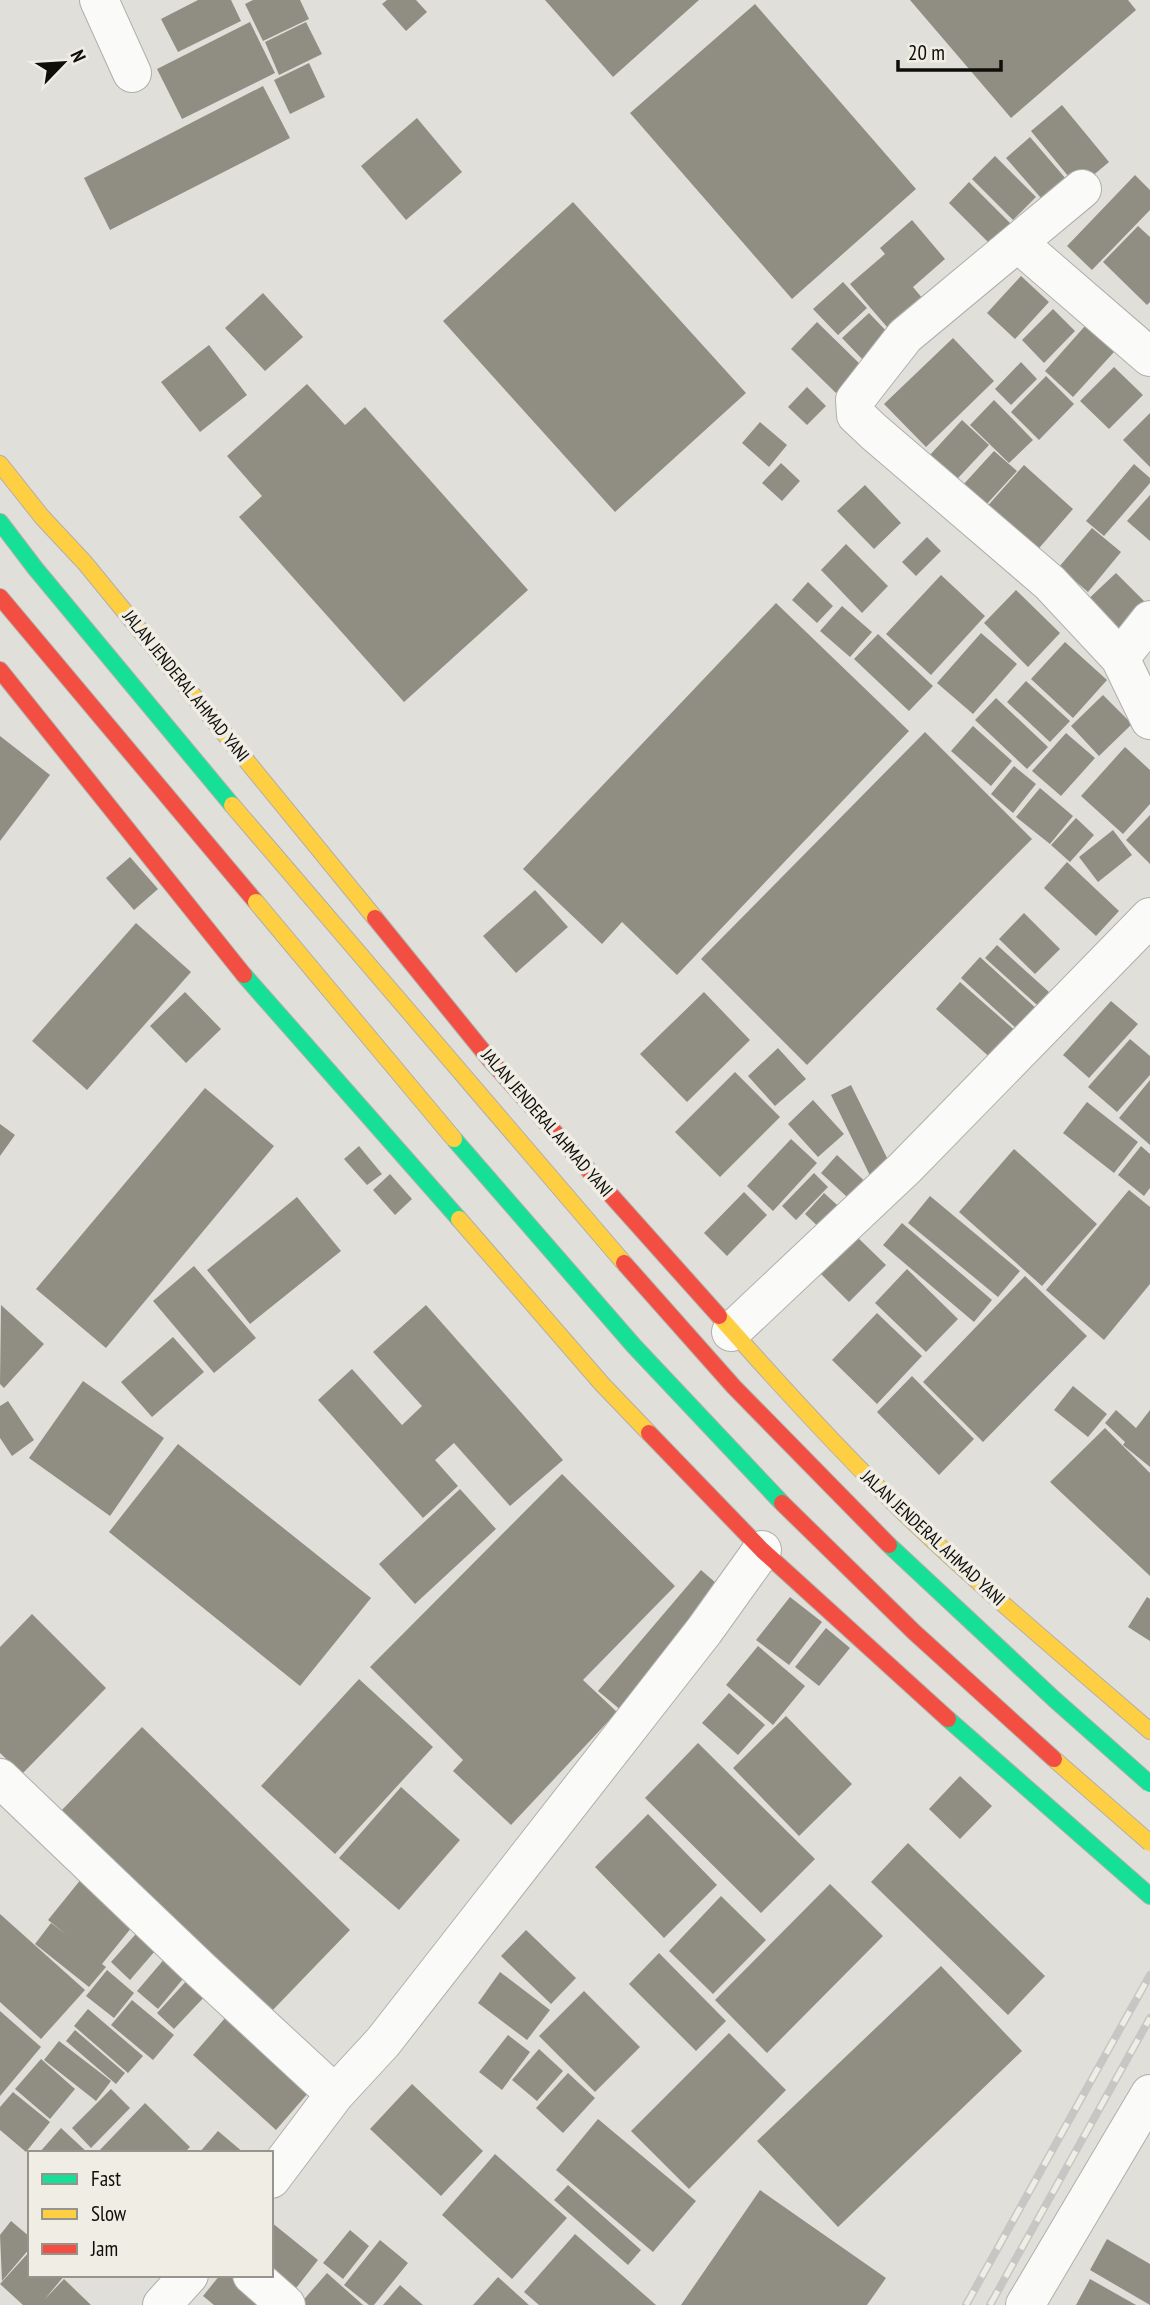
<svg xmlns="http://www.w3.org/2000/svg" width="1150" height="2305" font-family="'PT Sans Narrow',sans-serif">
  <rect width="100%" height="100%" fill="#e0dfda"/>
  <!-- building -->
  <path fill="#908e83" d="M 198,0 L 231,0 L 241,21 L 178,52 L 161,19 Z
    M 253,0 L 300,0 L 309,19 L 263,41 L 245,4 Z
    M 387,0 L 416,0 L 427,12 L 406,31 L 382,4 Z
    M 545,0 L 699,0 L 613,77 Z
    M 910,0 L 1128,0 L 1136,10 L 1011,118 Z
    M 755,4 L 916,189 L 792,299 L 630,113 Z
    M 250,22 L 275,73 L 182,119 L 157,69 Z
    M 306,22 L 322,54 L 279,75 L 265,42 Z
    M 309,63 L 325,97 L 290,114 L 274,80 Z
    M 263,86 L 290,138 L 110,230 L 84,178 Z
    M 1062,105 L 1109,162 L 1078,188 L 1031,131 Z
    M 417,118 L 462,172 L 406,220 L 361,166 Z
    M 1030,137 L 1072,186 L 1048,206 L 1006,158 Z
    M 995,156 L 1036,197 L 1013,220 L 972,179 Z
    M 1135,175 L 1150,190 L 1150,210 L 1092,270 L 1067,246 Z
    M 969,182 L 1018,231 L 998,252 L 949,203 Z
    M 573,202 L 746,393 L 615,512 L 443,321 Z
    M 912,220 L 945,259 L 913,287 L 928,305 L 893,334 L 850,284 L 885,254 L 880,248 Z
    M 1138,226 L 1150,237 L 1150,302 L 1147,305 L 1103,262 Z
    M 1021,276 L 1049,302 L 1015,339 L 987,313 Z
    M 843,282 L 867,308 L 838,335 L 813,309 Z
    M 263,293 L 303,337 L 265,371 L 225,328 Z
    M 1053,309 L 1075,331 L 1044,363 L 1022,340 Z
    M 869,313 L 891,336 L 865,362 L 842,338 Z
    M 817,322 L 862,366 L 836,393 L 791,349 Z
    M 1085,326 L 1114,352 L 1073,397 L 1045,371 Z
    M 953,338 L 994,381 L 926,447 L 884,404 Z
    M 209,345 L 247,395 L 200,432 L 161,382 Z
    M 1021,362 L 1037,379 L 1011,405 L 995,389 Z
    M 1114,367 L 1143,395 L 1109,429 L 1080,401 Z
    M 1046,376 L 1074,404 L 1039,440 L 1011,412 Z
    M 307,384 L 345,425 L 365,407 L 528,590 L 404,702 L 239,517 L 262,496 L 227,456 Z
    M 807,387 L 826,406 L 807,425 L 788,407 Z
    M 994,400 L 1033,440 L 1009,463 L 970,425 Z
    M 1150,413 L 1150,467 L 1123,440 Z
    M 962,420 L 989,445 L 945,492 L 919,467 Z
    M 760,422 L 787,445 L 769,467 L 742,443 Z
    M 994,451 L 1017,471 L 974,518 L 952,497 Z
    M 781,463 L 800,481 L 782,501 L 762,483 Z
    M 1134,464 L 1150,478 L 1150,483 L 1104,536 L 1086,521 Z
    M 1024,465 L 1073,509 L 1034,554 L 984,510 Z
    M 865,485 L 901,523 L 874,549 L 837,511 Z
    M 1150,495 L 1150,541 L 1127,521 Z
    M 1092,528 L 1121,552 L 1088,592 L 1059,567 Z
    M 927,537 L 941,551 L 916,576 L 902,562 Z
    M 846,544 L 888,586 L 862,613 L 821,570 Z
    M 1116,573 L 1149,606 L 1117,639 L 1083,604 Z
    M 941,575 L 985,616 L 931,675 L 886,634 Z
    M 808,582 L 833,606 L 817,623 L 792,600 Z
    M 1016,590 L 1060,633 L 1028,667 L 984,623 Z
    M 776,603 L 909,731 L 677,975 L 622,922 L 602,944 L 523,869 Z
    M 842,606 L 872,632 L 850,657 L 820,631 Z
    M 981,633 L 1017,664 L 973,714 L 937,683 Z
    M 878,634 L 933,686 L 909,711 L 854,659 Z
    M 1065,642 L 1107,680 L 1073,718 L 1031,679 Z
    M 1026,681 L 1070,721 L 1050,742 L 1007,702 Z
    M 1103,695 L 1132,724 L 1099,756 L 1071,726 Z
    M 996,698 L 1048,747 L 1027,769 L 975,720 Z
    M 973,726 L 1012,761 L 991,786 L 951,751 Z
    M 925,732 L 1032,839 L 807,1065 L 701,959 Z
    M 1066,733 L 1095,758 L 1061,796 L 1032,771 Z
    M 0,736 L 50,775 L 0,841 Z
    M 1125,747 L 1150,770 L 1150,804 L 1123,834 L 1081,796 Z
    M 1014,766 L 1036,784 L 1013,813 L 991,794 Z
    M 1040,788 L 1073,816 L 1050,844 L 1016,817 Z
    M 1150,815 L 1150,864 L 1126,840 Z
    M 1076,818 L 1094,835 L 1070,862 L 1051,845 Z
    M 1113,830 L 1132,855 L 1098,882 L 1079,857 Z
    M 130,857 L 158,889 L 134,910 L 106,878 Z
    M 1067,862 L 1119,911 L 1096,936 L 1044,888 Z
    M 535,890 L 568,927 L 516,973 L 483,936 Z
    M 1024,913 L 1060,949 L 1035,974 L 999,939 Z
    M 136,923 L 191,972 L 87,1090 L 32,1041 Z
    M 997,945 L 1049,992 L 1037,1005 L 985,958 Z
    M 980,957 L 1038,1010 L 1019,1031 L 961,978 Z
    M 960,982 L 1018,1033 L 994,1061 L 936,1009 Z
    M 185,992 L 221,1029 L 186,1063 L 150,1026 Z
    M 704,992 L 750,1040 L 687,1102 L 640,1054 Z
    M 1111,1001 L 1138,1024 L 1089,1078 L 1063,1055 Z
    M 1130,1039 L 1150,1056 L 1150,1075 L 1117,1112 L 1088,1087 Z
    M 778,1048 L 806,1079 L 775,1106 L 748,1076 Z
    M 735,1072 L 780,1117 L 720,1177 L 675,1132 Z
    M 1150,1080 L 1150,1145 L 1119,1118 Z
    M 851,1085 L 895,1174 L 874,1184 L 831,1095 Z
    M 205,1088 L 274,1146 L 106,1348 L 36,1289 Z
    M 813,1100 L 844,1134 L 818,1157 L 788,1124 Z
    M 1087,1102 L 1138,1142 L 1114,1173 L 1063,1133 Z
    M 0,1124 L 15,1135 L 0,1156 Z
    M 791,1139 L 817,1163 L 773,1211 L 747,1186 Z
    M 359,1146 L 382,1174 L 367,1185 L 344,1159 Z
    M 1141,1146 L 1150,1154 L 1150,1188 L 1144,1196 L 1118,1175 Z
    M 1014,1149 L 1097,1224 L 1042,1286 L 959,1212 Z
    M 837,1155 L 874,1190 L 858,1207 L 821,1173 Z
    M 814,1173 L 828,1187 L 796,1220 L 782,1206 Z
    M 390,1174 L 412,1199 L 395,1215 L 373,1190 Z
    M 1129,1190 L 1150,1207 L 1150,1284 L 1104,1340 L 1046,1290 Z
    M 744,1192 L 767,1215 L 727,1256 L 704,1233 Z
    M 824,1193 L 847,1214 L 827,1235 L 805,1214 Z
    M 930,1196 L 1020,1271 L 998,1297 L 908,1223 Z
    M 297,1197 L 341,1251 L 250,1324 L 207,1270 Z
    M 902,1223 L 992,1300 L 974,1322 L 883,1245 Z
    M 852,1232 L 886,1265 L 849,1302 L 815,1268 Z
    M 194,1266 L 256,1338 L 214,1373 L 153,1301 Z
    M 907,1269 L 958,1319 L 926,1352 L 875,1303 Z
    M 1025,1276 L 1087,1336 L 983,1442 L 923,1382 Z
    M 1,1305 L 44,1344 L 4,1388 L 0,1384 Z
    M 426,1305 L 563,1460 L 510,1506 L 454,1443 L 435,1460 L 458,1486 L 423,1518 L 318,1400 L 352,1369 L 402,1425 L 422,1406 L 373,1352 Z
    M 877,1313 L 922,1356 L 877,1404 L 832,1360 Z
    M 173,1337 L 204,1372 L 152,1417 L 121,1382 Z
    M 912,1376 L 974,1439 L 939,1475 L 877,1412 Z
    M 83,1381 L 164,1438 L 110,1516 L 29,1458 Z
    M 1073,1386 L 1107,1414 L 1088,1437 L 1054,1410 Z
    M 8,1401 L 34,1440 L 12,1456 L 0,1438 L 0,1406 Z
    M 1116,1410 L 1136,1428 L 1150,1410 L 1150,1467 L 1123,1445 L 1125,1442 L 1105,1423 Z
    M 1105,1428 L 1150,1473 L 1150,1576 L 1050,1482 Z
    M 178,1444 L 371,1598 L 300,1686 L 109,1532 Z
    M 562,1474 L 675,1586 L 583,1680 L 617,1712 L 511,1825 L 453,1771 L 463,1760 L 370,1667 Z
    M 460,1489 L 496,1529 L 415,1604 L 379,1564 Z
    M 701,1570 L 724,1590 L 622,1711 L 598,1691 Z
    M 790,1597 L 822,1622 L 789,1665 L 756,1640 Z
    M 1147,1597 L 1150,1599 L 1150,1641 L 1128,1627 Z
    M 32,1614 L 106,1688 L 22,1774 L 0,1753 L 0,1647 Z
    M 826,1628 L 850,1648 L 819,1686 L 795,1667 Z
    M 758,1646 L 805,1686 L 773,1725 L 726,1685 Z
    M 359,1679 L 433,1747 L 335,1854 L 261,1786 Z
    M 729,1693 L 765,1725 L 738,1755 L 702,1723 Z
    M 786,1716 L 852,1784 L 799,1836 L 733,1768 Z
    M 142,1727 L 350,1930 L 269,2014 L 61,1811 Z
    M 698,1743 L 815,1859 L 761,1913 L 645,1798 Z
    M 960,1776 L 992,1806 L 960,1839 L 929,1809 Z
    M 401,1787 L 460,1840 L 399,1910 L 339,1858 Z
    M 648,1814 L 717,1885 L 664,1938 L 595,1867 Z
    M 908,1843 L 1045,1976 L 1008,2015 L 871,1882 Z
    M 82,1878 L 136,1922 L 102,1964 L 106,1967 L 89,1987 L 35,1944 L 51,1923 L 67,1935 L 48,1920 Z
    M 830,1884 L 883,1936 L 767,2053 L 715,2000 Z
    M 721,1896 L 766,1940 L 713,1994 L 669,1951 Z
    M 0,1914 L 85,1990 L 41,2039 L 0,2002 Z
    M 142,1927 L 161,1944 L 130,1980 L 111,1962 Z
    M 526,1930 L 576,1978 L 551,2004 L 501,1956 Z
    M 172,1950 L 192,1968 L 158,2009 L 137,1991 Z
    M 659,1953 L 726,2021 L 696,2051 L 629,1984 Z
    M 941,1966 L 1022,2051 L 838,2227 L 757,2141 Z
    M 107,1970 L 134,1993 L 114,2018 L 86,1996 Z
    M 500,1972 L 550,2010 L 527,2040 L 478,2003 Z
    M 190,1977 L 208,1993 L 174,2029 L 157,2013 Z
    M 584,1991 L 640,2047 L 595,2092 L 539,2036 Z
    M 132,2000 L 174,2035 L 153,2060 L 111,2025 Z
    M 88,2009 L 143,2056 L 128,2073 L 74,2026 Z
    M 232,2010 L 315,2085 L 276,2130 L 193,2055 Z
    M 0,2011 L 41,2047 L 0,2096 Z
    M 75,2030 L 125,2073 L 116,2084 L 66,2041 Z
    M 729,2033 L 786,2090 L 689,2189 L 631,2131 Z
    M 508,2035 L 530,2052 L 502,2090 L 479,2072 Z
    M 59,2041 L 111,2081 L 96,2101 L 44,2060 Z
    M 539,2049 L 563,2071 L 537,2101 L 512,2080 Z
    M 41,2059 L 75,2089 L 50,2119 L 15,2089 Z
    M 568,2073 L 595,2098 L 563,2133 L 536,2108 Z
    M 412,2084 L 483,2151 L 441,2196 L 370,2129 Z
    M 111,2089 L 130,2108 L 91,2148 L 72,2128 Z
    M 13,2092 L 50,2122 L 26,2152 L 0,2130 L 0,2107 Z
    M 145,2103 L 190,2147 L 184,2153 L 97,2153 Z
    M 598,2119 L 696,2201 L 653,2252 L 556,2170 Z
    M 61,2128 L 88,2153 L 39,2153 Z
    M 218,2131 L 244,2153 L 199,2153 Z
    M 495,2154 L 567,2218 L 512,2279 L 442,2215 Z
    M 568,2185 L 641,2250 L 628,2265 L 554,2200 Z
    M 760,2190 L 886,2278 L 867,2305 L 681,2305 Z
    M 11,2221 L 30,2237 L 30,2248 L 2,2281 L 0,2235 Z
    M 271,2222 L 318,2260 L 293,2292 L 271,2274 Z
    M 350,2230 L 369,2246 L 343,2279 L 323,2263 Z
    M 575,2234 L 656,2305 L 539,2305 L 524,2292 Z
    M 1107,2239 L 1150,2264 L 1150,2305 L 1090,2270 Z
    M 380,2240 L 408,2263 L 374,2305 L 369,2305 L 344,2285 Z
    M 30,2251 L 30,2275 L 65,2275 L 44,2300 L 64,2279 L 91,2305 L 23,2305 L 0,2284 Z
    M 327,2273 L 363,2305 L 299,2305 Z
    M 220,2275 L 240,2275 L 277,2305 L 214,2305 L 203,2296 Z
    M 498,2277 L 529,2305 L 473,2305 Z
    M 1090,2279 L 1136,2305 L 1076,2305 Z
    M 400,2285 L 423,2305 L 383,2305 Z"/>
  <g fill="none" stroke-linecap="round" stroke-linejoin="round">
    <defs>
      <path id="street" d="M 99,0 L 132,73
        M 1082,189 L 905,336 L 855,400 L 856,415 L 874,432 L 1050,583 L 1120,658 L 1150,720
        M 1018,243 L 1150,357
        M 1120,658 L 1150,620
        M 731,1332 L 905,1168 L 1150,917
        M 0,1778 L 201,1970 L 335,2094
        M 271,2179 L 335,2094 L 383,2042 L 704,1631 L 762,1550
        M 252,2275 L 286,2305
        M 162,2305 L 189,2275
        M 1025,2305 L 1150,2094"/>
      <path id="fast" d="M 0,522 L 35,568 L 232,805
        M 244,975 L 459,1219
        M 948,1719 L 1150,1896"/>
      <path id="slow" d="M 0,464 L 42,517 L 85,563 L 375,918
        M 459,1219 L 602,1384 L 649,1433
        M 719,1316 C 779,1384 839,1450 904,1513 C 983,1589 1067,1659 1150,1731"/>
      <path id="jam" d="M 0,597 L 256,902
        M 0,670 L 244,975
        M 375,918 L 491,1061 L 719,1316
        M 649,1433 L 762,1550 L 948,1719"/>
    </defs>
    <!-- street casing -->
    <use href="#street" stroke="#b0afab" stroke-width="40"/>
    <!-- fast casing -->
    <use href="#fast" stroke="#b0afab" stroke-width="18"/>
    <!-- slow casing -->
    <use href="#slow" stroke="#b0afab" stroke-width="18"/>
    <!-- jam casing -->
    <use href="#jam" stroke="#b0afab" stroke-width="18"/>
    <!-- street -->
    <use href="#street" stroke="#fafaf9" stroke-width="38"/>
    <!-- fast -->
    <use href="#fast" stroke="#16e098" stroke-width="16"/>
    <!-- slow -->
    <use href="#slow" stroke="#ffcf43" stroke-width="16"/>
    <!-- jam -->
    <use href="#jam" stroke="#f24e42" stroke-width="16"/>
    <defs>
      <path id="rail" d="M 966,2305 L 1150,1975
        M 990,2305 L 1150,2018"/>
    </defs>
    <!-- rail casing -->
    <use href="#rail" stroke="#c6c6c5" stroke-width="8"/>
    <!-- rail -->
    <use href="#rail" stroke="#f0eee4" stroke-width="5" stroke-dasharray="16" stroke-linecap="butt"/>
    <defs>
      <path id="fast-bridge" d="M 454,1139 L 634,1346 L 782,1503
        M 889,1545 L 1054,1699 L 1150,1784"/>
      <path id="slow-bridge" d="M 232,805 L 624,1263
        M 256,902 L 454,1139
        M 1054,1759 L 1150,1843"/>
      <path id="jam-bridge" d="M 624,1263 L 734,1387 L 889,1545
        M 782,1503 L 914,1632 L 1054,1759"/>
    </defs>
    <!-- fast-bridge casing -->
    <use href="#fast-bridge" stroke="#b0afab" stroke-width="18" stroke-linecap="butt"/>
    <!-- slow-bridge casing -->
    <use href="#slow-bridge" stroke="#b0afab" stroke-width="18" stroke-linecap="butt"/>
    <!-- jam-bridge casing -->
    <use href="#jam-bridge" stroke="#b0afab" stroke-width="18" stroke-linecap="butt"/>
    <!-- fast-bridge -->
    <use href="#fast-bridge" stroke="#16e098" stroke-width="16"/>
    <!-- slow-bridge -->
    <use href="#slow-bridge" stroke="#ffcf43" stroke-width="16"/>
    <!-- jam-bridge -->
    <use href="#jam-bridge" stroke="#f24e42" stroke-width="16"/>
  </g>
  <g text-anchor="middle" stroke-width="7" stroke-linejoin="round" paint-order="stroke">
    <!-- street labels -->
    <g font-size="18" fill="#0f0e0b" stroke="#f0eee4">
      <text transform="translate(186 686) rotate(51)" y="6">JALAN JENDERAL AHMAD YANI</text>
      <text transform="translate(547 1123) rotate(49)" y="6">JALAN JENDERAL AHMAD YANI</text>
      <text transform="translate(933 1538) rotate(43)" y="6">JALAN JENDERAL AHMAD YANI</text>
    </g>
  </g>
  <!-- legend -->
  <rect x="28" y="2151" width="245" height="126" fill="#f0eee4" stroke="#96948d" stroke-width="2"/>
  <rect x="42" y="2174" width="35" height="10" fill="#16e098" stroke="#96948d" stroke-width="2"/>
  <text x="91" y="2186" font-size="21" fill="#0f0e0b">Fast</text>
  <rect x="42" y="2209" width="35" height="10" fill="#ffcf43" stroke="#96948d" stroke-width="2"/>
  <text x="91" y="2221" font-size="21" fill="#0f0e0b">Slow</text>
  <rect x="42" y="2244" width="35" height="10" fill="#f24e42" stroke="#96948d" stroke-width="2"/>
  <text x="91" y="2256" font-size="21" fill="#0f0e0b">Jam</text>
  <!-- north arrow -->
  <g transform="translate(63 63) rotate(65)" stroke="#f0eee4" stroke-width="5" paint-order="stroke">
  <path d="M0-5L12 26L0 18L-12 26Z" fill="#0f0e0b"/>
  <text y="-10" font-size="19" font-weight="bold" text-anchor="middle" fill="#0f0e0b">N</text>
  </g>
  <!-- scale -->
  <path d="M898 60v10h103v-10" fill="none" stroke="#0f0e0b" stroke-width="3.5"/>
  <text x="908" y="60" font-size="21" fill="#0f0e0b" stroke="#f0eee4" stroke-width="5" paint-order="stroke">20 m</text>
</svg>
